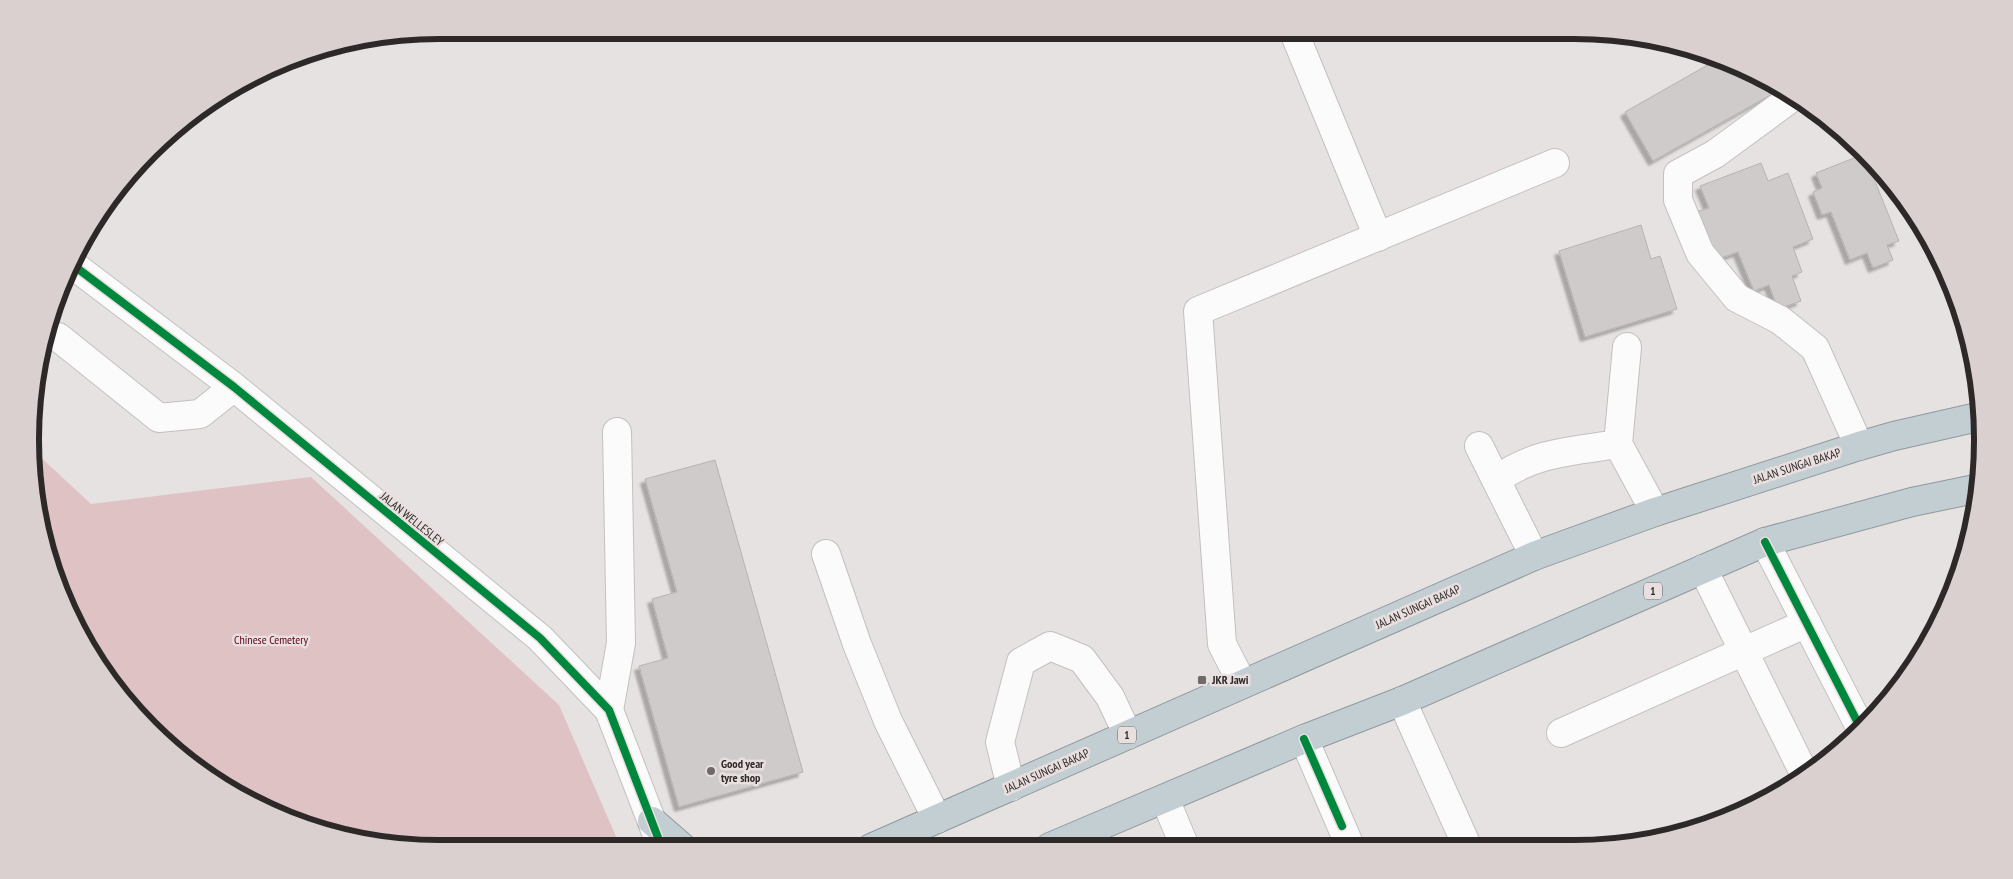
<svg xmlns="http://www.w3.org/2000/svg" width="2013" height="879" font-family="'PT Sans Narrow',sans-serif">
  <defs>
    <filter id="shadow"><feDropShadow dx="-4.5" dy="4.5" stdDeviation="1" flood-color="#0004"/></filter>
  </defs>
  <rect width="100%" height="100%" fill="#e7e2e2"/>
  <!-- green -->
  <path fill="#dfc2c4" d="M 35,452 L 91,504 L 311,477 L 559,705 L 621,848 L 439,849 L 308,827 L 235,794 L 170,748 L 85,644 L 52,571 L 34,493 Z"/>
  <!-- building -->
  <path fill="#cfcbcb" stroke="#b7b3b3" filter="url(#shadow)" d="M 1720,58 L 1783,88 L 1653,161 L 1625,112 Z
    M 1864,154 L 1899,241 L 1887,245 L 1893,260 L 1873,268 L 1867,253 L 1850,260 L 1831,212 L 1822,215 L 1813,192 L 1822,188 L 1816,173 Z
    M 1761,163 L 1768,181 L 1788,173 L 1813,239 L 1793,247 L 1802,272 L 1792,276 L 1801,301 L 1778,309 L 1769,285 L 1754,291 L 1738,252 L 1715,260 L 1696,212 L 1709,208 L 1700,186 Z
    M 1641,225 L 1651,259 L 1660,256 L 1677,309 L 1585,337 L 1559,251 Z
    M 715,460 L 803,772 L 679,807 L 639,666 L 668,658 L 652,599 L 677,592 L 645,479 Z"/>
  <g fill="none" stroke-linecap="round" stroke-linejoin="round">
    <defs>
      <path id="minor" d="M 1293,30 L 1378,237
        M 1794,96 L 1715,154 L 1678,174 L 1678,200 L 1700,253 L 1737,298 L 1780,320 L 1815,348 L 1859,446
        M 73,265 L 234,387 L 540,638 L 609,710 L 662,848
        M 58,337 L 159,418 L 200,414 L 234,387
        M 1627,347 L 1618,444 L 1655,512
        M 1479,446 L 1534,556
        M 1496,480 C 1534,452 1573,451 1618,444
        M 1765,542 L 1860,727
        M 826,554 L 857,644 L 888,721 L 937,819
        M 1703,569 L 1805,775
        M 1242,683 L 1222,644 L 1198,311 L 1555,163
        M 1402,701 L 1467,846
        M 609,710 L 621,643 L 617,432
        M 1561,733 L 1807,623
        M 1304,739 L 1350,846
        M 1011,787 L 1000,742 L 1021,662 L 1050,646 L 1082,659 L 1110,697 L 1128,735
        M 1165,799 L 1185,847"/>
      <path id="highway" d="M 652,821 L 683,848
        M 1050,847 L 1304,739 L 1402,701 L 1765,542 L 1912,502 L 1980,488
        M 871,848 L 1534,556 L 1655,512 L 1859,446 L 1894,436 L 1982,416"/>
    </defs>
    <!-- minor casing -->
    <use href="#minor" stroke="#c4c0c0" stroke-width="30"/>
    <!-- highway casing -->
    <use href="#highway" stroke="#8f9a9e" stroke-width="30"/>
    <!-- minor -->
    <use href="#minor" stroke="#fbfbfb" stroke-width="28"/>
    <!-- highway -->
    <use href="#highway" stroke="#c2ced2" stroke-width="28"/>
    <defs>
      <path id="cycleway" d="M 73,265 L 234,387 L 540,638 L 609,710 L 662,848
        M 1765,542 L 1860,727
        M 1304,739 L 1342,826"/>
    </defs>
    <!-- cycleway casing -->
    <use href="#cycleway" stroke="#eadfdf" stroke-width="11"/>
    <!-- cycleway -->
    <use href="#cycleway" stroke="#00873e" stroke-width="8"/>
  </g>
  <!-- markers -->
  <g fill="#6e6a6a" stroke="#eadfdf" stroke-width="2">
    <rect x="1197" y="675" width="10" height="10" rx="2.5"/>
    <circle cx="711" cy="771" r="5"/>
  </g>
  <g text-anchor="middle" stroke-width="5" stroke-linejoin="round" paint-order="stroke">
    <!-- shield labels -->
    <g fill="#eadfdf" stroke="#666060" stroke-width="1">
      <rect x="1644" y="582.5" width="18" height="17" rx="4"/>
      <rect x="1118" y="726.5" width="18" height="17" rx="4"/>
    </g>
    <g font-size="11" font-weight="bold" fill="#2d2929">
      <text x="1653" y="595">1</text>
      <text x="1127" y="739">1</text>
    </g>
    <!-- street labels -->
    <g font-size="12" fill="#2d2929" stroke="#eadfdf">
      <text transform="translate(1797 466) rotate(-18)" y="4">JALAN SUNGAI BAKAP</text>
      <text transform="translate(412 519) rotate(39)" y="4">JALAN WELLESLEY</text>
      <text transform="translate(1418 607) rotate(-24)" y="4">JALAN SUNGAI BAKAP</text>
      <text transform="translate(1047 771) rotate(-24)" y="4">JALAN SUNGAI BAKAP</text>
    </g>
    <!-- park labels -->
    <g font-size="12" fill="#5c011a" stroke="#eadfdf">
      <text x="271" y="644">Chinese Cemetery</text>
    </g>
    <!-- poi labels -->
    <g font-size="12" font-weight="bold" fill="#2d2929" stroke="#eadfdf" text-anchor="start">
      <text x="1212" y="684">JKR Jawi</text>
      <text x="721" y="768">Good year<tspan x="721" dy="14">tyre shop</tspan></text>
    </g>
  </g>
  <!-- crop -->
  <path d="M0 0H2013V879H0ZM439 39H1574A400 400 0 0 1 1974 439V440A400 400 0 0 1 1574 840H439A400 400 0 0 1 39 440V439A400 400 0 0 1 439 39Z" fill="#dbd0d0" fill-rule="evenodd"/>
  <path fill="none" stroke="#2d2929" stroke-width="6" d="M439 39H1574A400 400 0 0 1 1974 439V440A400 400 0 0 1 1574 840H439A400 400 0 0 1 39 440V439A400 400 0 0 1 439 39Z"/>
</svg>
